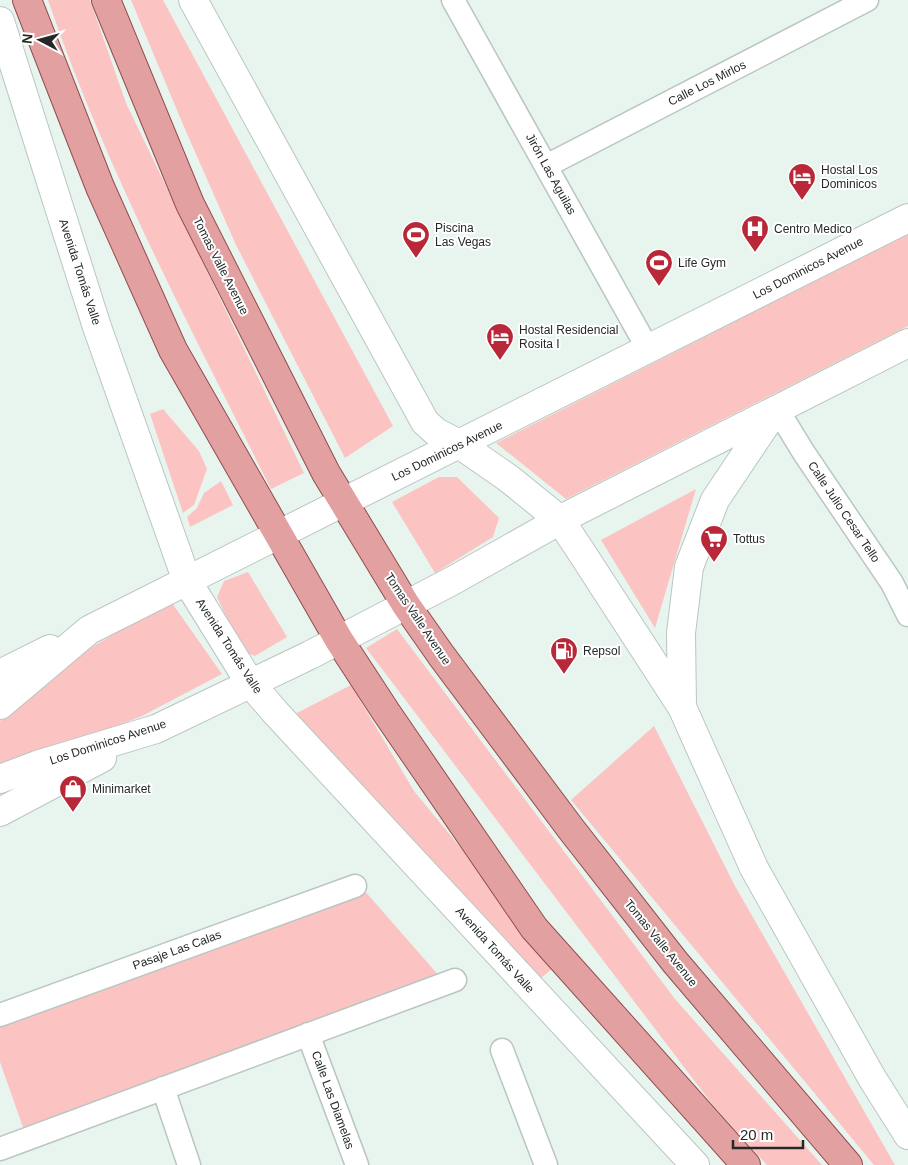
<svg xmlns="http://www.w3.org/2000/svg" width="908" height="1165" font-family="Helvetica,sans-serif">
  <rect width="100%" height="100%" fill="#e8f5ef"/>
  <!-- green -->
  <path fill="#fbc4c2" d="M 48,0 L 90,0 L 126,103 L 304,473 L 271,489 C 191,329 106,170 48,0 Z
    M 131,0 L 163,0 L 393,426 L 345,458 L 236,245 L 184,127 Z
    M 908,234 L 908,326 L 566,499 L 496,443 Z
    M 163,409 L 199,451 L 207,469 L 194,505 L 183,513 L 150,414 Z
    M 439,477 L 457,477 L 499,518 L 493,537 L 435,573 L 392,502 Z
    M 221,481 L 233,505 L 190,527 L 187,517 L 197,508 L 204,493 Z
    M 696,489 L 655,628 L 601,540 Z
    M 248,572 L 287,637 L 255,656 L 242,651 L 217,597 L 224,581 Z
    M 172,603 L 222,674 L 142,716 L 83,739 L 0,765 L 0,721 L 82,653 L 124,628 Z
    M 397,629 L 675,999 L 822,1165 L 767,1165 L 712,1104 L 366,648 Z
    M 351,685 L 414,791 L 557,965 L 541,978 L 409,843 L 293,715 Z
    M 654,726 L 735,886 L 895,1165 L 874,1165 L 571,800 Z
    M 363,889 L 441,978 L 24,1130 L 0,1062 L 0,1022 Z"/>
  <g fill="none" stroke-linecap="round" stroke-linejoin="round">
    <defs>
      <path id="street" d="M 453,0 L 648,349
        M 546,166 L 867,0
        M 777,409 L 804,453 L 892,583 L 908,615
        M 0,1015 L 355,886
        M 308,1034 L 357,1165
        M 502,1050 L 546,1165
        M 163,1088 L 189,1165
        M 0,1149 L 455,980"/>
      <path id="secondary" d="M 193,0 L 425,422 L 436,432 L 459,444 L 508,478 L 560,520 L 580,550 L 682,707 L 754,868 L 872,1078 L 908,1135
        M 0,21 L 97,327 L 187,581 L 250,683 L 275,712 L 695,1165
        M 0,674 L 50,649
        M 0,705 L 89,630 L 908,218
        M 682,707 L 681,633 L 689,567 L 715,500 L 774,412
        M 0,779 L 37,765 L 156,729 L 310,655 L 452,581 L 571,514 L 908,343
        M 0,812 L 102,758"/>
      <path id="primary" d="M 27,0 L 100,187 L 173,350 L 339,640 L 386,712 L 534,928 L 746,1165
        M 106,0 L 190,204 L 326,473 L 406,605 L 441,655 L 571,829 L 675,962 L 848,1165"/>
    </defs>
    <!-- street casing -->
    <use href="#street" stroke="#b9c6c0" stroke-width="25"/>
    <!-- secondary casing -->
    <use href="#secondary" stroke="#b9c6c0" stroke-width="30"/>
    <!-- primary casing -->
    <use href="#primary" stroke="#924d4e" stroke-width="30"/>
    <!-- street -->
    <use href="#street" stroke="#fff" stroke-width="22"/>
    <!-- secondary -->
    <use href="#secondary" stroke="#fff" stroke-width="28"/>
    <!-- primary -->
    <use href="#primary" stroke="#e2a0a1" stroke-width="28"/>
  </g>
  <!-- icons -->
  <defs>
    <symbol id="hotel-pin" viewBox="-11 -11 22 30"><path d="M0 17L-7.5 6A9.5 9.5 0 1 1 7.5 6Z" fill="#b92838" stroke="#fff"/><path d="M-6-4.5h1.5V1H6V5H4.5V3h-9V5H-6ZM-4 0a1.8 1.8 0 1 1 3.6 0ZM.5 0V-2.5h3Q6-2.5 6 0Z" fill="#fff"/></symbol>
    <symbol id="hospital-pin" viewBox="-11 -11 22 30"><path d="M0 17L-7.5 6A9.5 9.5 0 1 1 7.5 6Z" fill="#b92838" stroke="#fff"/><path d="M-5-5h3v3.5h4V-5h3V5h-3V1.5h-4V5h-3Z" fill="#fff"/></symbol>
    <symbol id="stadium-pin" viewBox="-11 -11 22 30"><path d="M0 17L-7.5 6A9.5 9.5 0 1 1 7.5 6Z" fill="#b92838" stroke="#fff"/><path d="M0-5a6.5 5 0 1 0 0 10a6.5 5 0 1 0 0-10ZM-3.5-1.8h7v3.6h-7Z" fill="#fff"/></symbol>
    <symbol id="supermarket-pin" viewBox="-11 -11 22 30"><path d="M0 17L-7.5 6A9.5 9.5 0 1 1 7.5 6Z" fill="#b92838" stroke="#fff"/><path d="M-6-5.5h2.5l.6 2H6L4.5 2H-2.5L-4.4-4H-6ZM-1.5 3.2a1.3 1.3 0 1 0 .1 0ZM3 3.2a1.3 1.3 0 1 0 .1 0Z" fill="#fff"/></symbol>
    <symbol id="fuel-pin" viewBox="-11 -11 22 30"><path d="M0 17L-7.5 6A9.5 9.5 0 1 1 7.5 6Z" fill="#b92838" stroke="#fff"/><path d="M-5.5-6h7V0h2V4h1.3V-2.5L3-4.5l.8-.8L6-3V5H2.5V1h-1V6h-7ZM-4.2-4.7v3.2H.2V-4.7Z" fill="#fff"/></symbol>
    <symbol id="shop-pin" viewBox="-11 -11 22 30"><path d="M0 17L-7.5 6A9.5 9.5 0 1 1 7.5 6Z" fill="#b92838" stroke="#fff"/><path d="M-5-2.5h2.3a2.7 3.5 0 0 1 5.4 0H5L5.5 6h-11ZM-1.5-2.5h3a1.5 2.3 0 0 0-3 0Z" fill="#fff"/></symbol>
  </defs>
  <g fill-rule="evenodd">
    <use href="#hotel-pin" x="786" y="161" width="32" height="43"/>
    <use href="#hospital-pin" x="739" y="213" width="32" height="43"/>
    <use href="#stadium-pin" x="400" y="219" width="32" height="43"/>
    <use href="#stadium-pin" x="643" y="247" width="32" height="43"/>
    <use href="#hotel-pin" x="484" y="321" width="32" height="43"/>
    <use href="#supermarket-pin" x="698" y="523" width="32" height="43"/>
    <use href="#fuel-pin" x="548" y="635" width="32" height="43"/>
    <use href="#shop-pin" x="57" y="773" width="32" height="43"/>
  </g>
  <g text-anchor="middle" stroke-width="4" stroke-linejoin="round" paint-order="stroke">
    <!-- street labels -->
    <g font-size="12" fill="#242927" stroke="#fff">
      <text transform="translate(707 83) rotate(-27)" y="4">Calle Los Mirlos</text>
      <text transform="translate(551 174) rotate(61)" y="4">Jirón Las Aguilas</text>
      <text transform="translate(221 266) rotate(63)" y="4">Tomas Valle Avenue</text>
      <text transform="translate(808 268) rotate(-27)" y="4">Los Dominicos Avenue</text>
      <text transform="translate(80 272) rotate(72)" y="4">Avenida Tomás Valle</text>
      <text transform="translate(447 451) rotate(-26)" y="4">Los Dominicos Avenue</text>
      <text transform="translate(844 512) rotate(56)" y="4">Calle Julio Cesar Tello</text>
      <text transform="translate(418 619) rotate(56)" y="4">Tomas Valle Avenue</text>
      <text transform="translate(229 646) rotate(57)" y="4">Avenida Tomás Valle</text>
      <text transform="translate(108 742) rotate(-18)" y="4">Los Dominicos Avenue</text>
      <text transform="translate(661 943) rotate(51)" y="4">Tomas Valle Avenue</text>
      <text transform="translate(177 950) rotate(-20)" y="4">Pasaje Las Calas</text>
      <text transform="translate(495 950) rotate(48)" y="4">Avenida Tomás Valle</text>
      <text transform="translate(333 1100) rotate(70)" y="4">Calle Las Diamelas</text>
    </g>
    <!-- poi labels -->
    <g font-size="12" fill="#242927" stroke="#fff" text-anchor="start">
      <text x="821" y="174">Hostal Los<tspan x="821" dy="14">Dominicos</tspan></text>
      <text x="435" y="232">Piscina<tspan x="435" dy="14">Las Vegas</tspan></text>
      <text x="774" y="233">Centro Medico</text>
      <text x="678" y="267">Life Gym</text>
      <text x="519" y="334">Hostal Residencial<tspan x="519" dy="14">Rosita I</tspan></text>
      <text x="733" y="543">Tottus</text>
      <text x="583" y="655">Repsol</text>
      <text x="92" y="793">Minimarket</text>
    </g>
  </g>
  <!-- north arrow -->
  <g transform="translate(40 40) rotate(276)" stroke="#ffffff" stroke-width="4" paint-order="stroke">
  <path d="M0-4L9 19L0 12L-9 19Z" fill="#242927"/>
  <text y="-8" font-size="14" font-weight="bold" text-anchor="middle" fill="#242927">N</text>
  </g>
  <!-- scale -->
  <path d="M733 1140v8h70v-8" fill="none" stroke="#242927" stroke-width="2.5"/>
  <text x="740" y="1140" font-size="15" fill="#242927" stroke="#ffffff" stroke-width="4" paint-order="stroke">20 m</text>
</svg>
